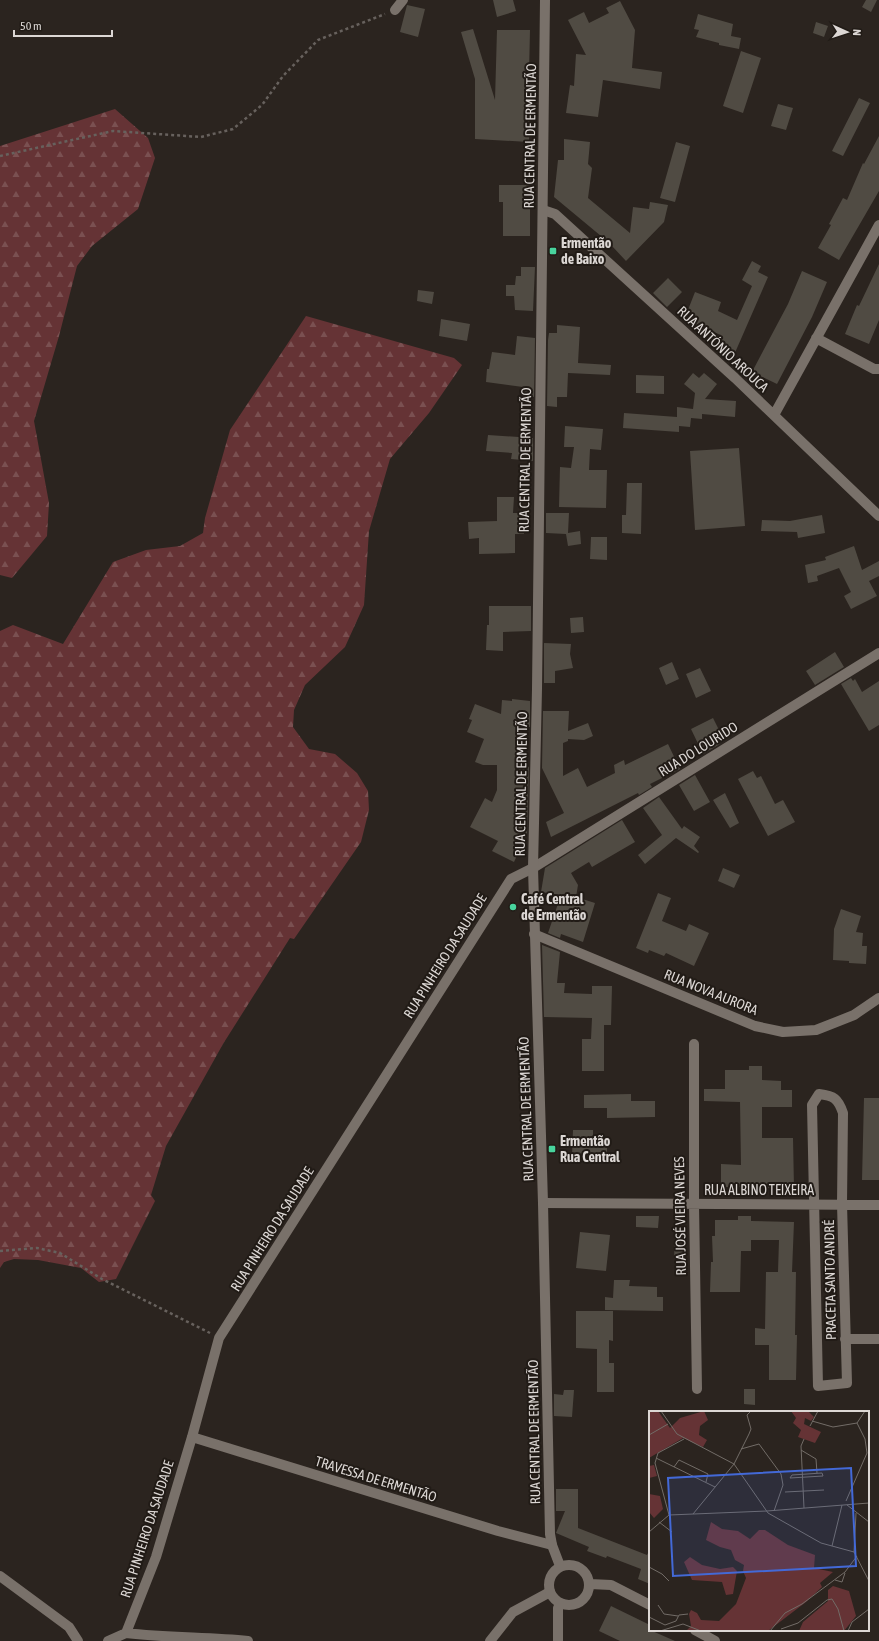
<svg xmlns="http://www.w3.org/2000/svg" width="879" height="1641" font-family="'Asap Condensed',sans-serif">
  <defs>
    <pattern id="forest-firs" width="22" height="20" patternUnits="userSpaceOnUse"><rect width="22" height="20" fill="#653335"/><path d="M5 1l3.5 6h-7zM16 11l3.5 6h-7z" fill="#7a5051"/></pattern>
  </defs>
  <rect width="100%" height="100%" fill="#2b241f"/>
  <!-- forest -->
  <path fill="url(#forest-firs)" d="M 115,109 L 148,138 L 155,158 L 138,209 L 92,246 L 77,266 L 59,336 L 34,421 L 49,503 L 47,536 L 12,578 L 0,575 L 0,146 Z
    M 306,316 L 454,358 L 462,365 L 429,413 L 390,459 L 369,531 L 364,605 L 345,647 L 305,685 L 294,710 L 293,727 L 309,749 L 335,754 L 357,773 L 368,791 L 369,810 L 361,842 L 294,939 L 290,938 L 223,1044 L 166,1146 L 151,1195 L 155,1201 L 116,1279 L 99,1282 L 81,1268 L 38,1260 L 14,1259 L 4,1262 L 0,1268 L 0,631 L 13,625 L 63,644 L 113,562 L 146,550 L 180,546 L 203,533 L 205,518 L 230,430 Z"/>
  <!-- building -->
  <path fill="#504b43" d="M 493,0 L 513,0 L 516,11 L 497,17 Z
    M 866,0 L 877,0 L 871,12 L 862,7 Z
    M 620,1 L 635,30 L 632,68 L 662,72 L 660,89 L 603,80 L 598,117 L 566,113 L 570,85 L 574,86 L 576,54 L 586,55 L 568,20 L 584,12 L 589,23 L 609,13 L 606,8 Z
    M 407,5 L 425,9 L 418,37 L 400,32 Z
    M 698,14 L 733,24 L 731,36 L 741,38 L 739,49 L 719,45 L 719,43 L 696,37 L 699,30 L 694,29 Z
    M 816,22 L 828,26 L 824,37 L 813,33 Z
    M 473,29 L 495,100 L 497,30 L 530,30 L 529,74 L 531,74 L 529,142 L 475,139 L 475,79 L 461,32 Z
    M 741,51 L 761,58 L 743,113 L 723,106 Z
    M 859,98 L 870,103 L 843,156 L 832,151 Z
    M 778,104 L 793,108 L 786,130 L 771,126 Z
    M 879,136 L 879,191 L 839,260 L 818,248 L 831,225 L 829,224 L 843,198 L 847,200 L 863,163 L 864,164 Z
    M 564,139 L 590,142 L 588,164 L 592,168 L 588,198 L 630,233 L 633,207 L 649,209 L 650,202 L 668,205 L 664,222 L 626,261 L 612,246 L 613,246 L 554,197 L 558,160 L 564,160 Z
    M 676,142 L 690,146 L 675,202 L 660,198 Z
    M 499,185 L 530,185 L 530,236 L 503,236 L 503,202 L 499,202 Z
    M 752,261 L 761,266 L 758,272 L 768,277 L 734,355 L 716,346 L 721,335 L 684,320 L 695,292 L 721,302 L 718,311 L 737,320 L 752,286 L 742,280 Z
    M 879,264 L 879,320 L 869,344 L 845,334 L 857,305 L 859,306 Z
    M 521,267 L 535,267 L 533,311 L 515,310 L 514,296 L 506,296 L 506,285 L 515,285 L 516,276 L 521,276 Z
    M 802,271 L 827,282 L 812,317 L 777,384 L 752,372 L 788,304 Z
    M 668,278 L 682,292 L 667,307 L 653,293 Z
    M 418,290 L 434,292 L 432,304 L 417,301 Z
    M 441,319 L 470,324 L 467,341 L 439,336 Z
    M 557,325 L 580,327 L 578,363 L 611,365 L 610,375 L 568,373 L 567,397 L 557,397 L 557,407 L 547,406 L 548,340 L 549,333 L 557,333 Z
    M 517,336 L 535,338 L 534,397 L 522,395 L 523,387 L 486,382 L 487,369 L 489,369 L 492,352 L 515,355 Z
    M 693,373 L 699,378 L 704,373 L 717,384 L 705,399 L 736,401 L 735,417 L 702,414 L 702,419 L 691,418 L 690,427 L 679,426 L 679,432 L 623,428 L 624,413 L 677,417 L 677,407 L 693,409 L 695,393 L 684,384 Z
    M 636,375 L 664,376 L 664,394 L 636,393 Z
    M 565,426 L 603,429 L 601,450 L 590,449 L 589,470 L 607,470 L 606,508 L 559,507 L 560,467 L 571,468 L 574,447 L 564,447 Z
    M 488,435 L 533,438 L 533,461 L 511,459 L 512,453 L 486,451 Z
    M 739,448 L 745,526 L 695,530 L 690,451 Z
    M 627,483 L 642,483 L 641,534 L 622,533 L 622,515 L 626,515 Z
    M 497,497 L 514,497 L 513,513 L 525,513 L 524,534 L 515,534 L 515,553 L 479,554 L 479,538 L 469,539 L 468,522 L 497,521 Z
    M 546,513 L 569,513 L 568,533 L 580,531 L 581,544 L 568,546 L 566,534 L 546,533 Z
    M 822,515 L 825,533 L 798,538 L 797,532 L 761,531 L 762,520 L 790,521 Z
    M 591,537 L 607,537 L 607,560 L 590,559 Z
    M 854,546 L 862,570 L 879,561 L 879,576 L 869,581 L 877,596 L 851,609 L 844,596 L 851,592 L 839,568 L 817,576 L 818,581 L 808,583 L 805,565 L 826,560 L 825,557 Z
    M 489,606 L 531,606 L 531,631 L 503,632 L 503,651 L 486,650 L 487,625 L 489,625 Z
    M 583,617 L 584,632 L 571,633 L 570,618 Z
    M 544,643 L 571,644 L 570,654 L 573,668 L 555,671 L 555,683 L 544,683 Z
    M 835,652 L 844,667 L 815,685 L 806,671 Z
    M 672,662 L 679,679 L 666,685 L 659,668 Z
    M 700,668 L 711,691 L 696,698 L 686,674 Z
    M 851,678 L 853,681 L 855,679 L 862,692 L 879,681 L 879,725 L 869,731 L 841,684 Z
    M 512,699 L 530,701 L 530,727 L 522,726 L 521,764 L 529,767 L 527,834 L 514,862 L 492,851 L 498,841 L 470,827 L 485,798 L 492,802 L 497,790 L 497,765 L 483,765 L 475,762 L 484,739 L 467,732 L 472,720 L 469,719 L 475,704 L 501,714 L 502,700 L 512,701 Z
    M 543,711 L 569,711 L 568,731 L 588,723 L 593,736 L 584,740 L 568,739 L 568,741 L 563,743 L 563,776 L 578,768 L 587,787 L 615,773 L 614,765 L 624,760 L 625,765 L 668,744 L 680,769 L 650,784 L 652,787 L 639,795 L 638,793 L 551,837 L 546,822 L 564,813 L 542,768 Z
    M 713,718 L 721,734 L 716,736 L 720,744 L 703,754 L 691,729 Z
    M 753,771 L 757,778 L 761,776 L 775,804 L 783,800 L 795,822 L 768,836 L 738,779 Z
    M 695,775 L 710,802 L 694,811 L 679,785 Z
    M 725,793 L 739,823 L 730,828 L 713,800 Z
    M 659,797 L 682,829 L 684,826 L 700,837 L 694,846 L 699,852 L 698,853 L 676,838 L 645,864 L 638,855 L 662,835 L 643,808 Z
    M 622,820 L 635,842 L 592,867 L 589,862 L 571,873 L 578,885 L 576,897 L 595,903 L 583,942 L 561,934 L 560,938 L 548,933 L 561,895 L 541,892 L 545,868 Z
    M 723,868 L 740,875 L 734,888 L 718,881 Z
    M 658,893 L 671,898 L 662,921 L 686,931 L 689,924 L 709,933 L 694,966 L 666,953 L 664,956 L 649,950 L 648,953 L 636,948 Z
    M 841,909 L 861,916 L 856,932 L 863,933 L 862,946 L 867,946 L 866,964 L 849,963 L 849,961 L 833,960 L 834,929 Z
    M 542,945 L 560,952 L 557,983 L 565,983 L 564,993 L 592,994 L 592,986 L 612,986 L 611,1025 L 604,1025 L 604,1071 L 582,1071 L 582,1039 L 591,1039 L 592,1018 L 544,1017 Z
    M 749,1066 L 762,1066 L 762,1080 L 781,1081 L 781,1090 L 792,1090 L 792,1107 L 762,1107 L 762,1138 L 793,1138 L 794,1188 L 721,1187 L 721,1164 L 741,1165 L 740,1102 L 704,1101 L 704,1089 L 725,1089 L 725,1070 L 749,1070 Z
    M 631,1094 L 631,1101 L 655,1101 L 655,1117 L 607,1118 L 607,1108 L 584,1108 L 584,1095 Z
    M 864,1098 L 879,1098 L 879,1180 L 862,1180 Z
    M 573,1130 L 593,1130 L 593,1138 L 607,1138 L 607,1161 L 578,1161 L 578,1156 L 572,1156 Z
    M 636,1216 L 659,1216 L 658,1228 L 636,1227 Z
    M 738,1216 L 751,1216 L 751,1221 L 794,1222 L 792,1272 L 796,1272 L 795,1335 L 797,1335 L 796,1380 L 769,1380 L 769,1345 L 755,1345 L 755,1328 L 765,1329 L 766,1272 L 778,1272 L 779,1240 L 751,1240 L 751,1251 L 741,1251 L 740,1292 L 710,1292 L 711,1262 L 713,1262 L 712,1236 L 715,1236 L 715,1220 L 738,1220 Z
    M 580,1232 L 610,1235 L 606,1271 L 576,1268 Z
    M 675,1236 L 685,1236 L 685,1259 L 674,1259 Z
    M 614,1280 L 630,1280 L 629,1286 L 657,1287 L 657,1297 L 663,1297 L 663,1311 L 605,1310 L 605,1297 L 613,1298 Z
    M 576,1311 L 613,1311 L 613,1341 L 609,1340 L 609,1363 L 614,1363 L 614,1392 L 597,1392 L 597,1349 L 576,1348 Z
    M 744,1389 L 755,1389 L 755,1405 L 744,1404 Z
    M 564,1390 L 574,1390 L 572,1417 L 554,1416 L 554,1394 L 563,1395 Z
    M 556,1489 L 578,1489 L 578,1528 L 647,1555 L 650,1549 L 650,1584 L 638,1579 L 641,1569 L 607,1556 L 606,1558 L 587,1551 L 589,1547 L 556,1533 L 565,1511 L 556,1511 Z
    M 611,1606 L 650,1625 L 650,1630 L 675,1641 L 620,1641 L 599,1631 Z"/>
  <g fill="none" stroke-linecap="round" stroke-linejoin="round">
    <!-- path -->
    <path stroke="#67615d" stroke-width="2.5" stroke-dasharray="3 3" stroke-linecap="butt" d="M 0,156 L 113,131 L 201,137 L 233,129 L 262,105 L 283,76 L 318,40 L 385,14
      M 0,1251 L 37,1248 L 60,1253 L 102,1279 L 210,1333"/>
    <!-- minor -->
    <path stroke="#79716a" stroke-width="10" d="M 395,10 L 403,0
      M 543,210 L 555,214 L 735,378 L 879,516
      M 816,338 L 874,369 L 879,369
      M 774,415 L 879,225
      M 534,934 L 755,1026 L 783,1032 L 816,1030 L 854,1015 L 879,998
      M 694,1044 L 694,1204 L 697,1389
      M 819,1094 C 834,1096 838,1098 843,1113 L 842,1204 L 847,1383 L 818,1386 L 812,1105 Z
      M 543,1203 L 879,1205
      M 845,1339 L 879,1339
      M 192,1437 L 498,1531 L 552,1545
      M 0,1576 L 69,1627 L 78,1641
      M 126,1633 C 167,1638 208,1637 248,1641
      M 108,1641 L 126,1633 L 156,1557 L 192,1437 L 219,1338 L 511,879 L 533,868 L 879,653
      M 490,1641 L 513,1612 L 550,1592"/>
    <!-- tertiary -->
    <path stroke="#79716a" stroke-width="10" d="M 545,0 L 537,689 L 533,868 L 543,1203 L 550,1534 L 552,1545 L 560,1566
      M549 1585a20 20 0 1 1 40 0a20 20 0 1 1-40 0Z
      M 590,1584 L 611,1585 L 650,1605
      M 695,1630 L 715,1641
      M 558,1641 L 558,1608 L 561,1603"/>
  </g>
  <!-- markers -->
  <g fill="#48d49d" stroke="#211b16" stroke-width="1.5">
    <rect x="549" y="247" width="8" height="8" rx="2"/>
    <circle cx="513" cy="907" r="4"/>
    <rect x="548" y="1145" width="8" height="8" rx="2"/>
  </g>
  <g text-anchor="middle" stroke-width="4" stroke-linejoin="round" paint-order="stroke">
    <!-- street labels -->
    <g font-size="14" fill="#dcd7d4" stroke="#211b16">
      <text transform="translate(530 136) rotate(-89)" y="5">RUA CENTRAL DE ERMENTÃO</text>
      <text transform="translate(723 349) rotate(43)" y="5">RUA ANTÓNIO AROUCA</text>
      <text transform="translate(525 460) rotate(-89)" y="5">RUA CENTRAL DE ERMENTÃO</text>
      <text transform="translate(698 749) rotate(-32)" y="5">RUA DO LOURIDO</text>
      <text transform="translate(521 784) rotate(-89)" y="5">RUA CENTRAL DE ERMENTÃO</text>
      <text transform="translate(445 956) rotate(-58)" y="5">RUA PINHEIRO DA SAUDADE</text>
      <text transform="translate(711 992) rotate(22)" y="5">RUA NOVA AURORA</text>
      <text transform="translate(526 1109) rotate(-92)" y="5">RUA CENTRAL DE ERMENTÃO</text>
      <text x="759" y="1195">RUA ALBINO TEIXEIRA</text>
      <text transform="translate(680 1216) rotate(-91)" y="5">RUA JOSÉ VIEIRA NEVES</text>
      <text transform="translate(272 1229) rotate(-58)" y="5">RUA PINHEIRO DA SAUDADE</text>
      <text transform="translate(830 1280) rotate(-91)" y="5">PRACETA SANTO ANDRÉ</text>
      <text transform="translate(534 1432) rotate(-91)" y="5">RUA CENTRAL DE ERMENTÃO</text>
      <text transform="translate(376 1479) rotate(17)" y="5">TRAVESSA DE ERMENTÃO</text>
      <text transform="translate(147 1529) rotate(-72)" y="5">RUA PINHEIRO DA SAUDADE</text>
    </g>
    <!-- poi labels -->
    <g font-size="14" font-weight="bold" fill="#dcd7d4" stroke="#211b16" text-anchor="start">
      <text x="561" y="248">Ermentão<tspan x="561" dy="16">de Baixo</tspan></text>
      <text x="521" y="904">Café Central<tspan x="521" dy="16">de Ermentão</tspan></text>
      <text x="560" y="1146">Ermentão<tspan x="560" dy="16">Rua Central</tspan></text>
    </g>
  </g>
  <!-- overview -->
  <g transform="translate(649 1411)">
    <rect width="220" height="220" fill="#2b241f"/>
    <path d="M 0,0 L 9,0 L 21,17 L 31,7 L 55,0 L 59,9 L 51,15 L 50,24 L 58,29 L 54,36 L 34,27 L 0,47 ZM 142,0 L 159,0 L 165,6 L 162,10 L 156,7 L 155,13 L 172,21 L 166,32 L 149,26 L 152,19 L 144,12 L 147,7 ZM 5,54 L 8,65 L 0,67 L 0,55 ZM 0,83 L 11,85 L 14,98 L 5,107 L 0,101 ZM 62,111 L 73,118 L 89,120 L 101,128 L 110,119 L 116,119 L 139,134 L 166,144 L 165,157 L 184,161 L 171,172 L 173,176 L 157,191 L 119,220 L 37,220 L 42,215 L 40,203 L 42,199 L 48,202 L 52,209 L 70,210 L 87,193 L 97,167 L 94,160 L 95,154 L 86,149 L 82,139 L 71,136 L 57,129 ZM 41,146 L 53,154 L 71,158 L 84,156 L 88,160 L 84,183 L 77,184 L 73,171 L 43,169 L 35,151 ZM 184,175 L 200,180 L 207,205 L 195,220 L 150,220 L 154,211 L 179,190 L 179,179 Z" fill="#653335"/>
    <path fill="none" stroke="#726c67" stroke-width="1" d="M 12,0 L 28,23 L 85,53 L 119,102 L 172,132 L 205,141 L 220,170M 163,10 L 184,16 L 208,12M 161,15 L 169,0M 0,24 L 19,13M 155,28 L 152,35 L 155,97M 92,38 L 110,33 L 132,63 L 134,74 L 125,100M 152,39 L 167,48 L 168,62M 7,47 L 66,76M 25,56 L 30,49 L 59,63 L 57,71M 173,62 L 174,65 L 141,67 L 143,64 ZM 136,81 L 175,79M 197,90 L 218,42 L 216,28 L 208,12 L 216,0M 198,94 L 220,111M 44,103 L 85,53 L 100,23 L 102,18 L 98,4 L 102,0M 20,104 L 6,52 L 9,42 L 35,28M 10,111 L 23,121M 0,121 L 20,104 L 118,100 L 220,92M 183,135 L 193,94M 205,141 L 207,102M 0,156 L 13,163 L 20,170M 186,169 L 193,171 L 196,162M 9,194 L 15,203 L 29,205M 0,206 L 16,214 L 27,210 L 30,204 L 39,203M 132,218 L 149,212 L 178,189 L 183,188 L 189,198 L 195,220M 11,220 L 34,213 L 52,220M 121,220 L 136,202 L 153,193 L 196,161 L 208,145M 199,220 L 203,211 L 220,198"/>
    <path fill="#4369d7" fill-opacity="0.15" stroke="#4369d7" stroke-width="2" d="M 202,57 L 207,155 L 24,165 L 19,67 Z"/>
    <rect width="220" height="220" fill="none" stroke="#dcd7d4" stroke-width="2"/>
  </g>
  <!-- north arrow -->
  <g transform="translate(847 32) rotate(93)" stroke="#211b16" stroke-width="3" paint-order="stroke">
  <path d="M0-3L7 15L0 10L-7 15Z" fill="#dcd7d4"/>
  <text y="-6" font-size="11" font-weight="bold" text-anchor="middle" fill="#dcd7d4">N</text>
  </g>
  <!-- scale -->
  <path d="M14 30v6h98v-6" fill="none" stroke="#dcd7d4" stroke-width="2"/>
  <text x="20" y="30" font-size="12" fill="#dcd7d4" stroke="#211b16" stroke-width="3" paint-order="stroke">50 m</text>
</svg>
